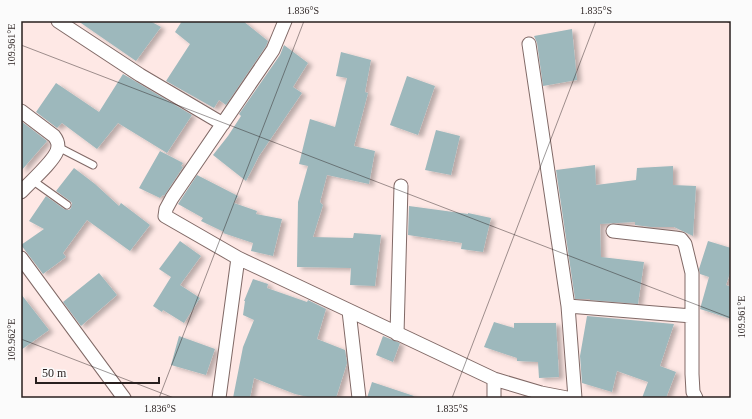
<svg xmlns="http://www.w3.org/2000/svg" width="752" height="419" font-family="Georgia,serif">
  <defs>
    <filter id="shadow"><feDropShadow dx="4.5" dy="2.5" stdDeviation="2" flood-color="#0004"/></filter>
  </defs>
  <rect width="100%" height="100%" fill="#fee8e5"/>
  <!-- building -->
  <path fill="#9db8bc" filter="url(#shadow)" d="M 78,21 L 150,21 L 161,27 L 136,61 Z
    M 182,21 L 243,21 L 268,41 L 266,46 L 226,105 L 219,100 L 214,108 L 166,81 L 190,44 L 175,32 Z
    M 572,29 L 577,80 L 543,86 L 537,43 L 534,36 Z
    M 284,45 L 308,63 L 293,87 L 302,93 L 259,156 L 246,181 L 213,155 L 228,136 L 241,116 L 239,114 L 280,55 Z
    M 341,52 L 371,60 L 365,92 L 368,93 L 354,146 L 375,151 L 369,184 L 327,175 L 320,202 L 323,205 L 313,237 L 353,238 L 354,233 L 381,235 L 375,286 L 350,285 L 351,268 L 297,267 L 298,202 L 308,166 L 299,164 L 310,119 L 335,127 L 347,78 L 336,76 Z
    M 123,74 L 192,115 L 167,153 L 118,123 L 97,149 L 62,123 L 57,128 L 36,112 L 56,83 L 99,112 Z
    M 407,76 L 435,86 L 418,135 L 390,125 Z
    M 21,121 L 47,141 L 21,171 Z
    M 436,130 L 460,136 L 451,175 L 425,170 Z
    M 160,151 L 183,163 L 181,166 L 183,167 L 164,196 L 163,195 L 160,198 L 139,188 Z
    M 595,165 L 596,185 L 636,180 L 637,168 L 673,166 L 673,185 L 696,186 L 693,236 L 674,227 L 651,227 L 635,225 L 635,222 L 600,224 L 601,257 L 644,262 L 638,304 L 590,300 L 590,299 L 575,299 L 556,170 Z
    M 74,168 L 95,184 L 119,206 L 121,203 L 150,225 L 130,251 L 87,220 L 63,253 L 66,257 L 43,274 L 21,245 L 44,229 L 29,221 L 46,196 L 64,209 L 69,210 L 71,208 L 72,203 L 70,201 L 56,191 Z
    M 197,175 L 238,196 L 234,203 L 257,211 L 256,214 L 282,219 L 273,256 L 251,251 L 253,243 L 223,233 L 224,232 L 201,221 L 203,218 L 178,204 Z
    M 409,206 L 468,214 L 468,213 L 491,218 L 483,252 L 461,249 L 462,243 L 408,235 Z
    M 180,241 L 201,256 L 180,285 L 200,298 L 184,323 L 163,310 L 162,312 L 153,306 L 171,277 L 159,269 Z
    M 708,241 L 731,248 L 731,270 L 726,285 L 731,287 L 731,319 L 700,309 L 709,277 L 700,274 L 699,269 Z
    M 99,273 L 117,295 L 81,326 L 63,302 Z
    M 253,279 L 268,284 L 267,288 L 307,302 L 308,300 L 326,309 L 317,339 L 345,350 L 347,363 L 336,398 L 312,398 L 295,394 L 254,378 L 250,398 L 233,398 L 243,347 L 254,320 L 243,315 L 245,301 L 244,301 Z
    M 21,294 L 49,330 L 21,350 Z
    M 587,316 L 674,324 L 660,366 L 676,372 L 666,398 L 642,398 L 648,382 L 617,371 L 612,392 L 582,383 L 580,356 Z
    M 494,322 L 514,328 L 514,323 L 556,323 L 559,377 L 539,378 L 538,362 L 517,361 L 517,358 L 484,347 Z
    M 179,336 L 215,349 L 206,375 L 171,365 Z
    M 383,336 L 400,343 L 393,362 L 376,355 Z
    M 372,382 L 414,396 L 413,398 L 367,398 Z"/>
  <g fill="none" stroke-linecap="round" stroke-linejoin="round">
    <defs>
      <path id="lane" d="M 58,147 L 93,165
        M 32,180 L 67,205"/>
      <path id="street" d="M 58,21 L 140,75 L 223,124
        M 285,21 L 273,50 L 172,198 L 166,209 L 165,216 L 238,258 L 494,379 L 541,393 L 567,398
        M 529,44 L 568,306 L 575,398
        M 21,111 L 54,136 C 58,141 59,145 57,151 C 53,162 30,182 21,192
        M 613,231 L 675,238 L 681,239 L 685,244 L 692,273 L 692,374 L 693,392 L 696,398
        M 21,258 L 124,398
        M 568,306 L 692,316
        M 349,311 L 359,398
        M 397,334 L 401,186
        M 494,379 L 494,398
        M 219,398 L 238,258"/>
    </defs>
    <!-- lane casing -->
    <use href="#lane" stroke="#806966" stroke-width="9"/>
    <!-- street casing -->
    <use href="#street" stroke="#806966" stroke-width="15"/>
    <!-- lane -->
    <use href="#lane" stroke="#fff" stroke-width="7"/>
    <!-- street -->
    <use href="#street" stroke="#fff" stroke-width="13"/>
  </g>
  <!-- ticks -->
  <path fill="none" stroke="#281f1e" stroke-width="1" stroke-opacity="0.45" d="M 725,21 L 731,23M 21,45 L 731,318M 21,339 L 174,398M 159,398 L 304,21M 452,398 L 596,21"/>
  <!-- border -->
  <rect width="752" height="419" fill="none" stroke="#fbfbfb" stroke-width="44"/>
  <!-- scale -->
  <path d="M36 377v6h123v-6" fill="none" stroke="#281f1e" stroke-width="2"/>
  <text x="42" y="377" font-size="12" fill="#281f1e" stroke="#fbfbfb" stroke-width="3" paint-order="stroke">50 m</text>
  <rect x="22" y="22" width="708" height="375" fill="none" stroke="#281f1e" stroke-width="1.5"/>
  <g font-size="10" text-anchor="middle" fill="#281f1e">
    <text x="303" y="14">1.836°S</text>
    <text x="596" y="14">1.835°S</text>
    <text transform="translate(11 45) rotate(-90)" y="4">109.961°E</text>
    <text transform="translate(741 317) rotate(-90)" y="4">109.961°E</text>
    <text transform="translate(11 340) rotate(-90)" y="4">109.962°E</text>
    <text x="160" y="412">1.836°S</text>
    <text x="452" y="412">1.835°S</text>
  </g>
</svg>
